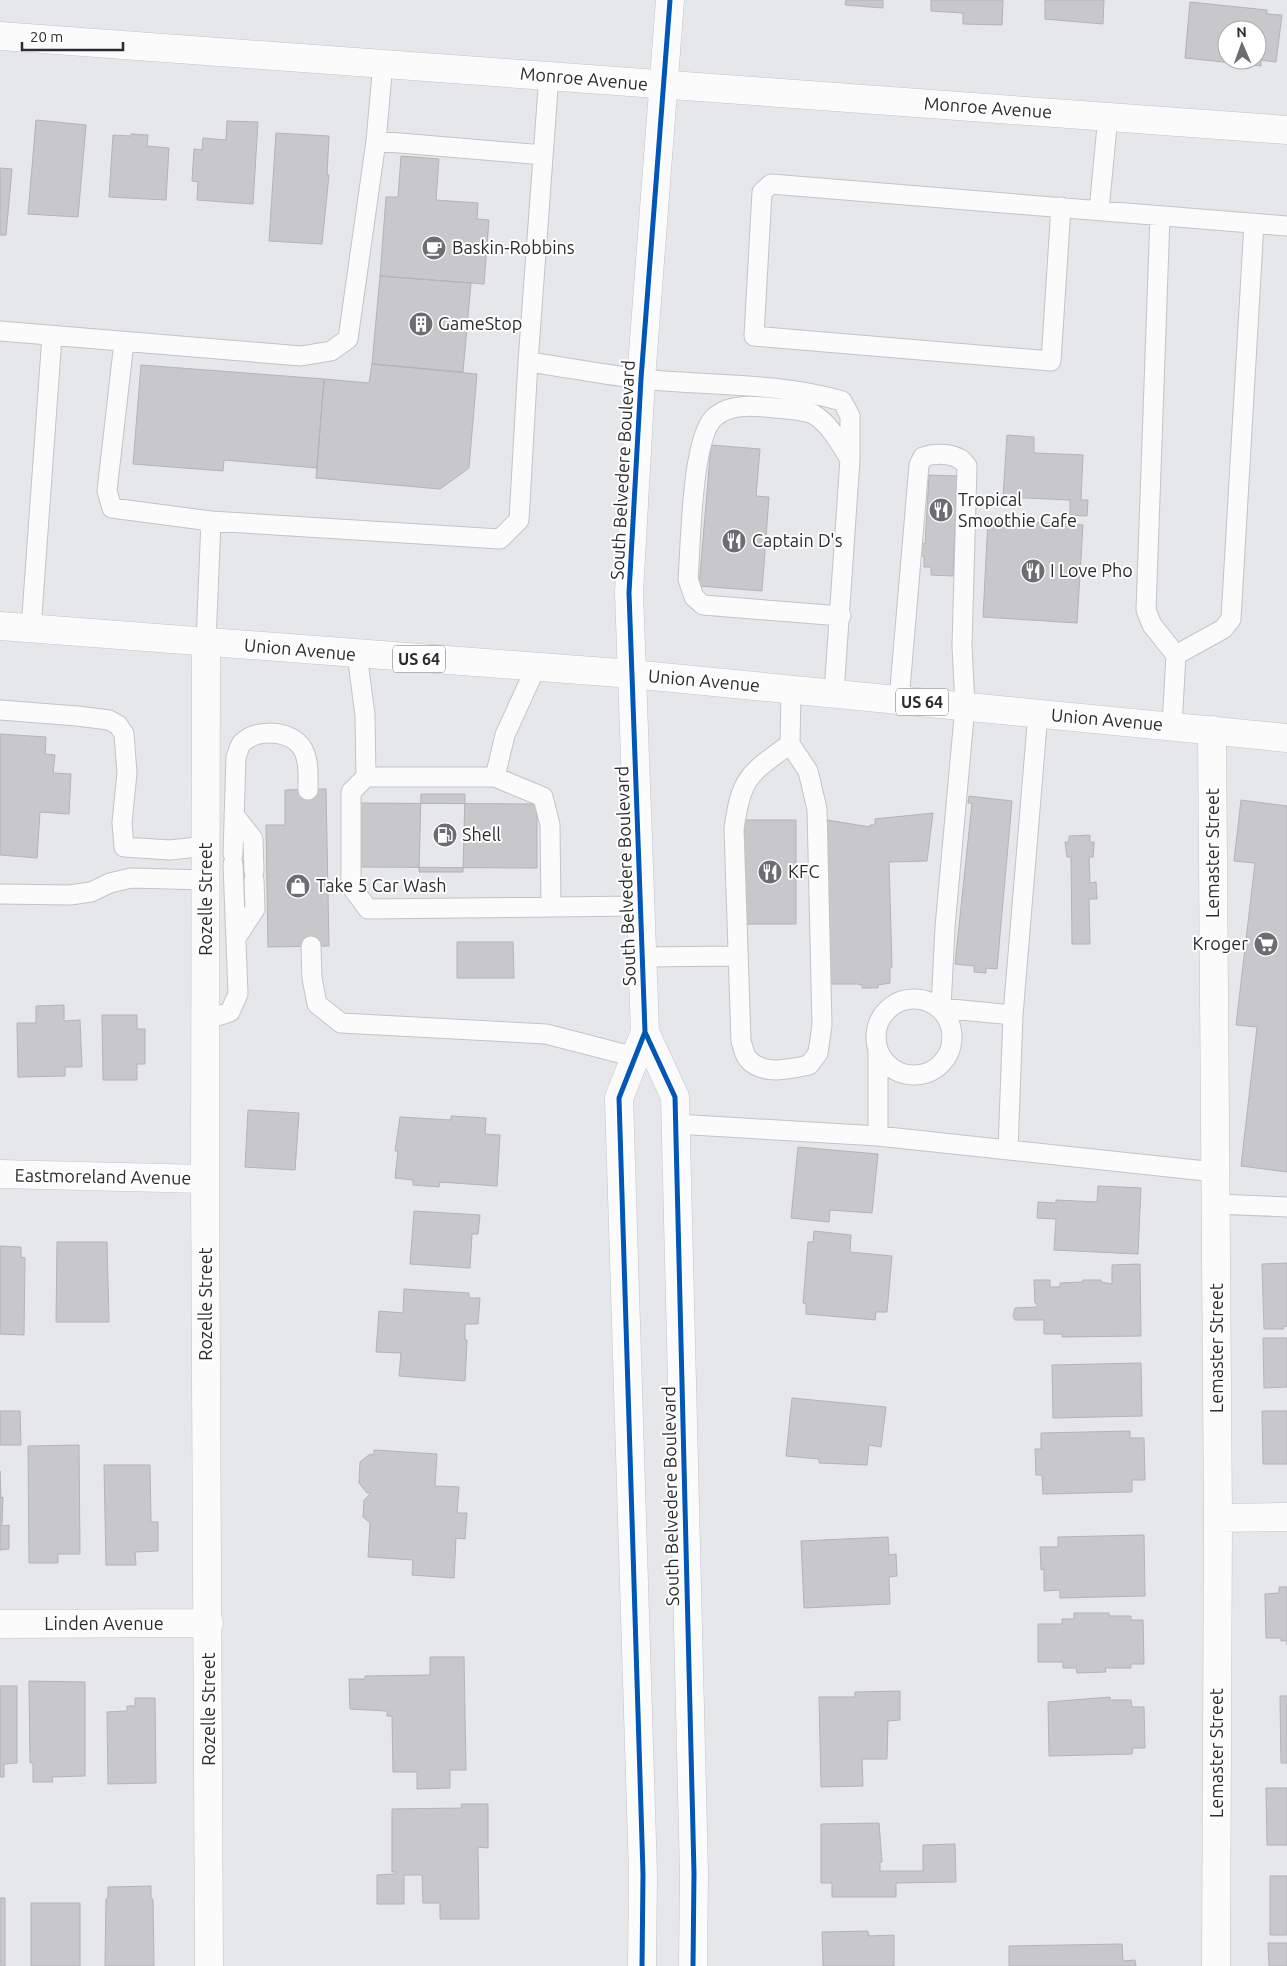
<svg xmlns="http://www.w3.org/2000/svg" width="1287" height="1966" font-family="Ubuntu,sans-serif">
  <rect width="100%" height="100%" fill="#e6e7eb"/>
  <!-- building -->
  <path fill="#c8c8ca" stroke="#b4b3b6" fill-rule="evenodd" d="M 846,0 L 883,0 L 883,8 L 845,5 Z
    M 931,0 L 1003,0 L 1002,25 L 963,24 L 963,13 L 931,11 Z
    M 1045,0 L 1104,0 L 1103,24 L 1045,19 Z
    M 1190,2 L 1267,10 L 1267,14 L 1282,15 L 1276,62 L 1261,60 L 1261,66 L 1185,58 ZM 1227,30 L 1257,30 L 1257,60 L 1227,60 Z
    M 36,120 L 86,125 L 78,217 L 28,214 Z
    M 227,121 L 258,122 L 253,204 L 197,200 L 198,182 L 192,181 L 194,149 L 202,150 L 203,138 L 226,140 Z
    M 276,133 L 329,136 L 327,175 L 329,175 L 322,244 L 269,241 Z
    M 131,134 L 148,135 L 147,146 L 169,148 L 166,200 L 109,197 L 113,135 L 131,136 Z
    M 401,156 L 439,159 L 436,200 L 478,203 L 477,219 L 489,220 L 484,284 L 380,276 L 386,197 L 398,197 Z
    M 0,168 L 12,169 L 6,235 L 0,235 Z
    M 380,276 L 471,283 L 463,372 L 372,364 Z
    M 372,364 L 477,374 L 469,468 L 440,489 L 316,478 L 324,379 L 369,383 Z
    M 141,365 L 324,379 L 317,468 L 224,460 L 223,471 L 133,464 Z
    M 1007,435 L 1034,437 L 1034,453 L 1083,455 L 1081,500 L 1088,500 L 1087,516 L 1070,515 L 1070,500 L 1003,497 Z
    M 711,445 L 760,449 L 756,496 L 769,497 L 762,591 L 699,586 Z
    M 929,475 L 957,476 L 953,576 L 931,575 L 931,567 L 924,567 L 924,556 L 919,556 L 920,543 L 925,544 Z
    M 988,520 L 1083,525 L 1077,623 L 983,617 Z
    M 0,734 L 46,737 L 45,754 L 55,755 L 53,773 L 71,774 L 69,814 L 40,812 L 37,858 L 0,855 Z
    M 326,789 L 329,946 L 268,947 L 266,825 L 285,825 L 285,790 Z
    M 421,794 L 465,794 L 463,872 L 419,872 Z
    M 969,796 L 1012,801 L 997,969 L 986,968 L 986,973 L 974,972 L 974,966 L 955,964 L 972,803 L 968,803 Z
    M 1241,800 L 1287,806 L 1287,1172 L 1241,1166 L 1257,1027 L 1236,1025 L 1255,863 L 1234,861 Z
    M 353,803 L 537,804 L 537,868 L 353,867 Z
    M 933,813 L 927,861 L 889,862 L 892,967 L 890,968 L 890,983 L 878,985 L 878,988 L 862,988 L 862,985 L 857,984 L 828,984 L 827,820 L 870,827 L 870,825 L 875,825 L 875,819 Z
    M 744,820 L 796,820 L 796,924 L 744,924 Z
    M 1090,835 L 1090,842 L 1094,842 L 1094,845 L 1093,857 L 1089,857 L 1090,883 L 1096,882 L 1097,899 L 1089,899 L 1090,944 L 1072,944 L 1071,857 L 1067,857 L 1065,842 L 1069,842 L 1069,836 Z
    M 457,942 L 513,942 L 514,978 L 457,978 Z
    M 64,1005 L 64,1021 L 80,1020 L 82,1067 L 65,1067 L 65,1076 L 18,1077 L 17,1023 L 36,1023 L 36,1006 Z
    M 102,1015 L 137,1015 L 137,1029 L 145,1029 L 145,1064 L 137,1064 L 137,1080 L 103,1080 Z
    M 248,1110 L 299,1113 L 295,1170 L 245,1167 Z
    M 451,1116 L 486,1118 L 485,1134 L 500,1135 L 497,1186 L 440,1182 L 439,1187 L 413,1185 L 413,1180 L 395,1178 L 398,1151 L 395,1151 L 400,1117 L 451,1120 Z
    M 798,1147 L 878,1154 L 872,1213 L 830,1210 L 829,1222 L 791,1218 Z
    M 1098,1186 L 1141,1188 L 1138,1254 L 1054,1250 L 1056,1219 L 1037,1218 L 1038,1202 L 1056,1203 L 1056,1200 L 1097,1202 Z
    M 414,1211 L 480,1215 L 478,1234 L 472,1234 L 470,1268 L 410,1264 Z
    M 814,1231 L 851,1235 L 850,1252 L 892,1256 L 887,1312 L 876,1312 L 875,1320 L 806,1314 L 806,1304 L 803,1303 L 808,1242 L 813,1242 Z
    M 57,1242 L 107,1242 L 109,1322 L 56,1322 Z
    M 0,1246 L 21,1247 L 21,1257 L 25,1258 L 24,1335 L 0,1334 Z
    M 1287,1263 L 1287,1326 L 1283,1327 L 1284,1329 L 1264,1329 L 1262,1264 Z
    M 1140,1264 L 1141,1336 L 1062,1337 L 1062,1334 L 1044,1334 L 1044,1320 L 1015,1320 L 1013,1316 L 1015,1308 L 1037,1307 L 1037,1303 L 1035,1303 L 1034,1280 L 1050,1280 L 1050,1287 L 1060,1287 L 1060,1283 L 1083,1282 L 1083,1280 L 1101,1280 L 1101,1282 L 1112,1284 L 1112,1265 Z
    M 404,1289 L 469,1293 L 469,1298 L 480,1298 L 478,1324 L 465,1324 L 465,1340 L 467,1340 L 465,1381 L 399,1376 L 401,1353 L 376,1352 L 379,1311 L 403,1313 Z
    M 1263,1338 L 1287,1338 L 1287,1387 L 1264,1388 Z
    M 1141,1363 L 1142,1416 L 1053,1418 L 1052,1365 Z
    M 792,1398 L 886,1407 L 881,1447 L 869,1445 L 867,1465 L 819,1463 L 819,1459 L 786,1456 Z
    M 0,1411 L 20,1411 L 21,1445 L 0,1445 Z
    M 1262,1411 L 1287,1411 L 1287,1464 L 1263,1464 Z
    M 1130,1431 L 1130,1438 L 1144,1438 L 1145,1480 L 1132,1480 L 1132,1492 L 1043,1494 L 1042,1475 L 1036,1475 L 1035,1449 L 1041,1449 L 1041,1433 Z
    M 79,1445 L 80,1554 L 58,1554 L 58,1563 L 29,1563 L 28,1446 Z
    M 374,1450 L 437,1454 L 435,1486 L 459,1487 L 457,1513 L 467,1513 L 465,1539 L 456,1538 L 454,1578 L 412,1575 L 413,1560 L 368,1557 L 370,1523 L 363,1517 L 364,1500 L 371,1493 L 367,1493 L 359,1483 L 360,1462 L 370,1454 L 374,1455 Z
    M 104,1465 L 150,1465 L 151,1522 L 158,1522 L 158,1551 L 135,1552 L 136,1565 L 106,1565 Z
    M 0,1471 L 1,1498 L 3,1497 L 2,1526 L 9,1525 L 9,1549 L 0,1550 Z
    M 1144,1535 L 1145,1596 L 1060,1598 L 1060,1590 L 1044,1591 L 1044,1569 L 1041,1570 L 1040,1547 L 1058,1547 L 1058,1537 Z
    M 888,1537 L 889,1555 L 896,1554 L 897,1576 L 889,1577 L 890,1604 L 804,1608 L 801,1541 Z
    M 1279,1587 L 1287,1587 L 1287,1645 L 1287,1641 L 1281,1641 L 1281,1638 L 1266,1638 L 1265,1594 L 1279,1593 Z
    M 1074,1613 L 1109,1613 L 1109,1616 L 1131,1616 L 1131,1620 L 1143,1620 L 1144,1664 L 1131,1664 L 1131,1668 L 1105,1668 L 1106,1672 L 1077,1673 L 1076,1668 L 1063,1668 L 1063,1662 L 1038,1662 L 1038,1624 L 1062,1624 L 1062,1619 L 1074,1619 Z
    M 430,1657 L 464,1657 L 466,1770 L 450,1770 L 450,1788 L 417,1789 L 417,1772 L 393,1772 L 392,1716 L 387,1716 L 387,1711 L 350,1709 L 349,1679 L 365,1679 L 365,1676 L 430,1675 Z
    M 29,1681 L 85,1682 L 85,1776 L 52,1777 L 53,1782 L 33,1782 L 33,1763 L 30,1763 Z
    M 0,1686 L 17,1686 L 17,1763 L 4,1764 L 4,1777 L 0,1777 Z
    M 900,1691 L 900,1720 L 888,1721 L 887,1759 L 862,1759 L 863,1786 L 821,1787 L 819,1697 L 855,1697 L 855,1692 Z
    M 1280,1696 L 1287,1696 L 1287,1763 L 1281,1763 Z
    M 1110,1697 L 1110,1700 L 1131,1700 L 1132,1707 L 1144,1707 L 1145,1748 L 1133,1748 L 1132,1754 L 1049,1756 L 1048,1702 Z
    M 135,1698 L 155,1698 L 156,1783 L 108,1784 L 107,1712 L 127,1711 L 127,1706 L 135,1706 Z
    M 1266,1788 L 1287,1788 L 1287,1845 L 1267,1845 Z
    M 461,1804 L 488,1804 L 488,1848 L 478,1847 L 479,1919 L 440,1919 L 440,1903 L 423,1903 L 422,1875 L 404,1875 L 404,1904 L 377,1904 L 377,1875 L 396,1874 L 396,1872 L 392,1872 L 392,1809 L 462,1808 Z
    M 879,1823 L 882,1862 L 880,1862 L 880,1871 L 923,1871 L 923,1845 L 955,1844 L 956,1882 L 896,1883 L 896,1897 L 832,1897 L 832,1883 L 821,1883 L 821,1824 Z
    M 1270,1876 L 1287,1876 L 1287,1935 L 1270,1935 Z
    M 151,1886 L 151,1899 L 153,1899 L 154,1966 L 105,1966 L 106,1899 L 108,1898 L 108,1887 Z
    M 0,1898 L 5,1898 L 5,1966 L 0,1966 Z
    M 31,1903 L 80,1903 L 80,1966 L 31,1966 Z
    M 868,1931 L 869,1936 L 894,1935 L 894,1966 L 823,1966 L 822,1932 Z
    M 1268,1943 L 1287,1943 L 1287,1966 L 1269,1966 Z
    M 1122,1944 L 1123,1961 L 1135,1960 L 1136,1966 L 1009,1966 L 1009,1946 Z"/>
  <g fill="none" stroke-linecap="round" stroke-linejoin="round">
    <defs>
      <path id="service" d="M 549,75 L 528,362 C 566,367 604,375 641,379 C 708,386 776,382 842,401 L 850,416 L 850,459 L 834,693
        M 376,141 L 543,155
        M 1061,207 L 1051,361 L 754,336 L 762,192 L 771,184 L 1287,226
        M 1099,210 L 1108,116
        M 1160,216 L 1146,610 L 1152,625 L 1176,655 L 1172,726
        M 0,331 L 301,356 L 331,351 L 348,339 L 376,141 L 383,63
        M 124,342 L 107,491 L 112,508 L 211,521 L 206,642
        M 211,521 L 500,539 L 519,520 L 528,362
        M 841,616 L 703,605 L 694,597 L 688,579 C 691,546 691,434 716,416 C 732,403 756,406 775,408 C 785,409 804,410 813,414 C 829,423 840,443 849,458
        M 31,629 L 52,336
        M 357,654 L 365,715 L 366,777 L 495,777 L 505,735 L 536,667
        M 1176,655 L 1223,629 L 1231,619 L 1254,223
        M 899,700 L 919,465 L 923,457 C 937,452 959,453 967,466 L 962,646 L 965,706 L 945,927 L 941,1008 L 1013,1015
        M 0,710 L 77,716 L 109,720 L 118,725 L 124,734 L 127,773 L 122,823 L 124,847 L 170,850 L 206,846
        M 790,744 C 749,774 741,777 734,829 L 741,1041 C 743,1046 744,1055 748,1059 C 762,1076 791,1069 809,1065 L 818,1053 L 822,1025 L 817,809 L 808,771 L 790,744 L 791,689
        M 366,777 L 351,792 L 351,886 L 368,909 L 640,906
        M 495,777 L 543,797 L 550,825 L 551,906
        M 234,815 L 253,839 L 254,871
        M 233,854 L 236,757 C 238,753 239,746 242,743 C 255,730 283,730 297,742 C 310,753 308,774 308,790
        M 0,894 L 70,895 L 91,892 L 110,883 L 131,878 L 206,880
        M 236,938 L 255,909 L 254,880
        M 311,946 L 312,978 L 317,1004 L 341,1023 L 546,1034 L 635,1057
        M 643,957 L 737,956
        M876 1037a38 38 0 1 1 76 0a38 38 0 1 1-76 0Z
        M 205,1020 L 230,1012 L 238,994 L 233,864
        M 676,1124 L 878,1136 L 1215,1172
        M 878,1136 L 878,1051
        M 1008,1150 L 1013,1015 L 1038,713
        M 1216,1204 L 1287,1207"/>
      <path id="minor" d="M 0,36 L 1287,130
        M 206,642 L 205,1179 L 209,1966
        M 1212,730 L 1218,1518 L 1216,1966
        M 0,1174 L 205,1179
        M 1218,1518 L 1287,1517
        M 0,1624 L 209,1623"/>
      <path id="tertiary" d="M 670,0 L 641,379 L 629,593 L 645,1032 L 675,1097 L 694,1873 L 693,1966
        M 642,1966 L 643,1874 L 619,1098 L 645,1032"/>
      <path id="primary" d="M 0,626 L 632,674 L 1287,738"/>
    </defs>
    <!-- service casing -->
    <use href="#service" stroke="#c3c4c7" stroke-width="21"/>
    <!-- minor casing -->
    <use href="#minor" stroke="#c3c4c7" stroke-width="29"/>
    <!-- tertiary casing -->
    <use href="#tertiary" stroke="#c3c4c7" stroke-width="29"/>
    <!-- primary casing -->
    <use href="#primary" stroke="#c3c4c7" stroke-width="29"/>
    <!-- service -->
    <use href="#service" stroke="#fbfbfc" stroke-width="19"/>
    <!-- minor -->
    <use href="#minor" stroke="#fbfbfc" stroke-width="28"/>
    <!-- tertiary -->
    <use href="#tertiary" stroke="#fbfbfc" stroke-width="28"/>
    <!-- primary -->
    <use href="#primary" stroke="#fbfbfc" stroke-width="28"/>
    <defs>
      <path id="cycleway" d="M 670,0 L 641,379 L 629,593 L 645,1032 L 675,1097 L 694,1873 L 693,1966
        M 642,1966 L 643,1874 L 619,1098 L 645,1032"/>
    </defs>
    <!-- cycleway casing -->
    <use href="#cycleway" stroke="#fff" stroke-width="8"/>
    <!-- cycleway -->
    <use href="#cycleway" stroke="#0057b8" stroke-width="5"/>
  </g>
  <!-- icons -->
  <defs>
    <symbol id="cafe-disc" viewBox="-11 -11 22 22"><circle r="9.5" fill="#6d6d71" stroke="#fff"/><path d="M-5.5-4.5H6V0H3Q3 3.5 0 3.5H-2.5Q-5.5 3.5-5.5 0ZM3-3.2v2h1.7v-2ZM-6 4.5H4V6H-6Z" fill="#fff"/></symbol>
    <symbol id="building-disc" viewBox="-11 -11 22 22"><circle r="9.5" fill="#6d6d71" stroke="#fff"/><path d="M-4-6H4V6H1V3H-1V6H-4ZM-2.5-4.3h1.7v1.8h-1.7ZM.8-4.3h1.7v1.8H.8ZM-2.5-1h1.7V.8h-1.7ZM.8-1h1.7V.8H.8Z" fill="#fff"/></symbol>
    <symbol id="restaurant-disc" viewBox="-11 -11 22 22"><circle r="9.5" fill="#6d6d71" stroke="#fff"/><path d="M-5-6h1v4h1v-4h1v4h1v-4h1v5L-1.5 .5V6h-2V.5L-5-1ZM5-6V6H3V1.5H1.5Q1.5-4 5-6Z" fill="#fff"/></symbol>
    <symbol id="fuel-disc" viewBox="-11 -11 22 22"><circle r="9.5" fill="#6d6d71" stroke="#fff"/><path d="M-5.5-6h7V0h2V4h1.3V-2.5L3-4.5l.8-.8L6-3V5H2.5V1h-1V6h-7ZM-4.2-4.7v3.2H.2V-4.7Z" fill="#fff"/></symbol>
    <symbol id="shop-disc" viewBox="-11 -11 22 22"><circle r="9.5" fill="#6d6d71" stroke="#fff"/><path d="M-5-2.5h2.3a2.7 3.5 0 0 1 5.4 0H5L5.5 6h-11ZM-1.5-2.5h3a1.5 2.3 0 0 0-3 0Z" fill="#fff"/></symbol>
    <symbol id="supermarket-disc" viewBox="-11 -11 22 22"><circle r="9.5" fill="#6d6d71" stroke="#fff"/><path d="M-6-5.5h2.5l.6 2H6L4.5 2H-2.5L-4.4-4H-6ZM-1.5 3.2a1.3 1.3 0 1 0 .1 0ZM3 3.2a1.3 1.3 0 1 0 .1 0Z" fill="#fff"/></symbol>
  </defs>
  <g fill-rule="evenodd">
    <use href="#cafe-disc" x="420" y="234" width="28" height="28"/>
    <use href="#building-disc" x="407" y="310" width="28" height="28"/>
    <use href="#restaurant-disc" x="927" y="496" width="28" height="28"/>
    <use href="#restaurant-disc" x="720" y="527" width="28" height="28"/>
    <use href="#restaurant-disc" x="1019" y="557" width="28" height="28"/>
    <use href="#fuel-disc" x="431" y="821" width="28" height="28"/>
    <use href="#restaurant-disc" x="756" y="858" width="28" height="28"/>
    <use href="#shop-disc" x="284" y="872" width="28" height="28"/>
    <use href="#supermarket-disc" x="1252" y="930" width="28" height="28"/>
  </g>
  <g text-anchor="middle" stroke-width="4" stroke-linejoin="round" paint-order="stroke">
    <!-- shield labels -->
    <g fill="#fff" stroke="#6b6b6d" stroke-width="1">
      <rect x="393" y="645.5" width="52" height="27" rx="4"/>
      <rect x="896" y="688.5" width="52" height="27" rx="4"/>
    </g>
    <g font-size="16" font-weight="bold" fill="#2c2c2f">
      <text x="419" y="665">US 64</text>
      <text x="922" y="708">US 64</text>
    </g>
    <!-- street labels -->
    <g font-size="18" fill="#2c2c2f" stroke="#fff">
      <text transform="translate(584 79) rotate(5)" y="6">Monroe Avenue</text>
      <text transform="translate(988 108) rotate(4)" y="6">Monroe Avenue</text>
      <text transform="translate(623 470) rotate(-87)" y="6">South Belvedere Boulevard</text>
      <text transform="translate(300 650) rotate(5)" y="6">Union Avenue</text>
      <text transform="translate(704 681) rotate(5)" y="6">Union Avenue</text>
      <text transform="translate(1107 720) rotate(5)" y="6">Union Avenue</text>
      <text transform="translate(1213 853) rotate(-90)" y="6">Lemaster Street</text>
      <text transform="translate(626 876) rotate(-92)" y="6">South Belvedere Boulevard</text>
      <text transform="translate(206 899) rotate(-90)" y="6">Rozelle Street</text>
      <text transform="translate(103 1177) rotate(1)" y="6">Eastmoreland Avenue</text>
      <text transform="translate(206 1304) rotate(-90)" y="6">Rozelle Street</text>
      <text transform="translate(1217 1348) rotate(-90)" y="6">Lemaster Street</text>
      <text transform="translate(671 1496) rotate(-91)" y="6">South Belvedere Boulevard</text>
      <text x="104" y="1630">Linden Avenue</text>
      <text transform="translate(209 1709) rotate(-90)" y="6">Rozelle Street</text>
      <text transform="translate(1217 1753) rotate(-90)" y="6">Lemaster Street</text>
    </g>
    <!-- poi labels -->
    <g font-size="18" fill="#2c2c2f" stroke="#fff" text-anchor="start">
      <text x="452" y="254">Baskin-Robbins</text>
      <text x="438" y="330">GameStop</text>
      <text x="958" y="506">Tropical<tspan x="958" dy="21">Smoothie Cafe</tspan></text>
      <text x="752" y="547">Captain D's</text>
      <text x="1050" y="577">I Love Pho</text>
      <text x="462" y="841">Shell</text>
      <text x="788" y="878">KFC</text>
      <text x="316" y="892">Take 5 Car Wash</text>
      <text x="1248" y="950" text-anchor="end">Kroger</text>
    </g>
  </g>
  <!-- north arrow -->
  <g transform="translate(1242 45) rotate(358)"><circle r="24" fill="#ffffff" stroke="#ababac"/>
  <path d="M0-4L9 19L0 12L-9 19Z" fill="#6d6d71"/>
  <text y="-8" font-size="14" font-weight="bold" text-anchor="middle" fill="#2c2c2f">N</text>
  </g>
  <!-- scale -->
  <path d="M22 42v8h101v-8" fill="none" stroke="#2c2c2f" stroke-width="2.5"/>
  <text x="30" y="42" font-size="15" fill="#2c2c2f" stroke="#ffffff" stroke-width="4" paint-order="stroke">20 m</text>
</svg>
